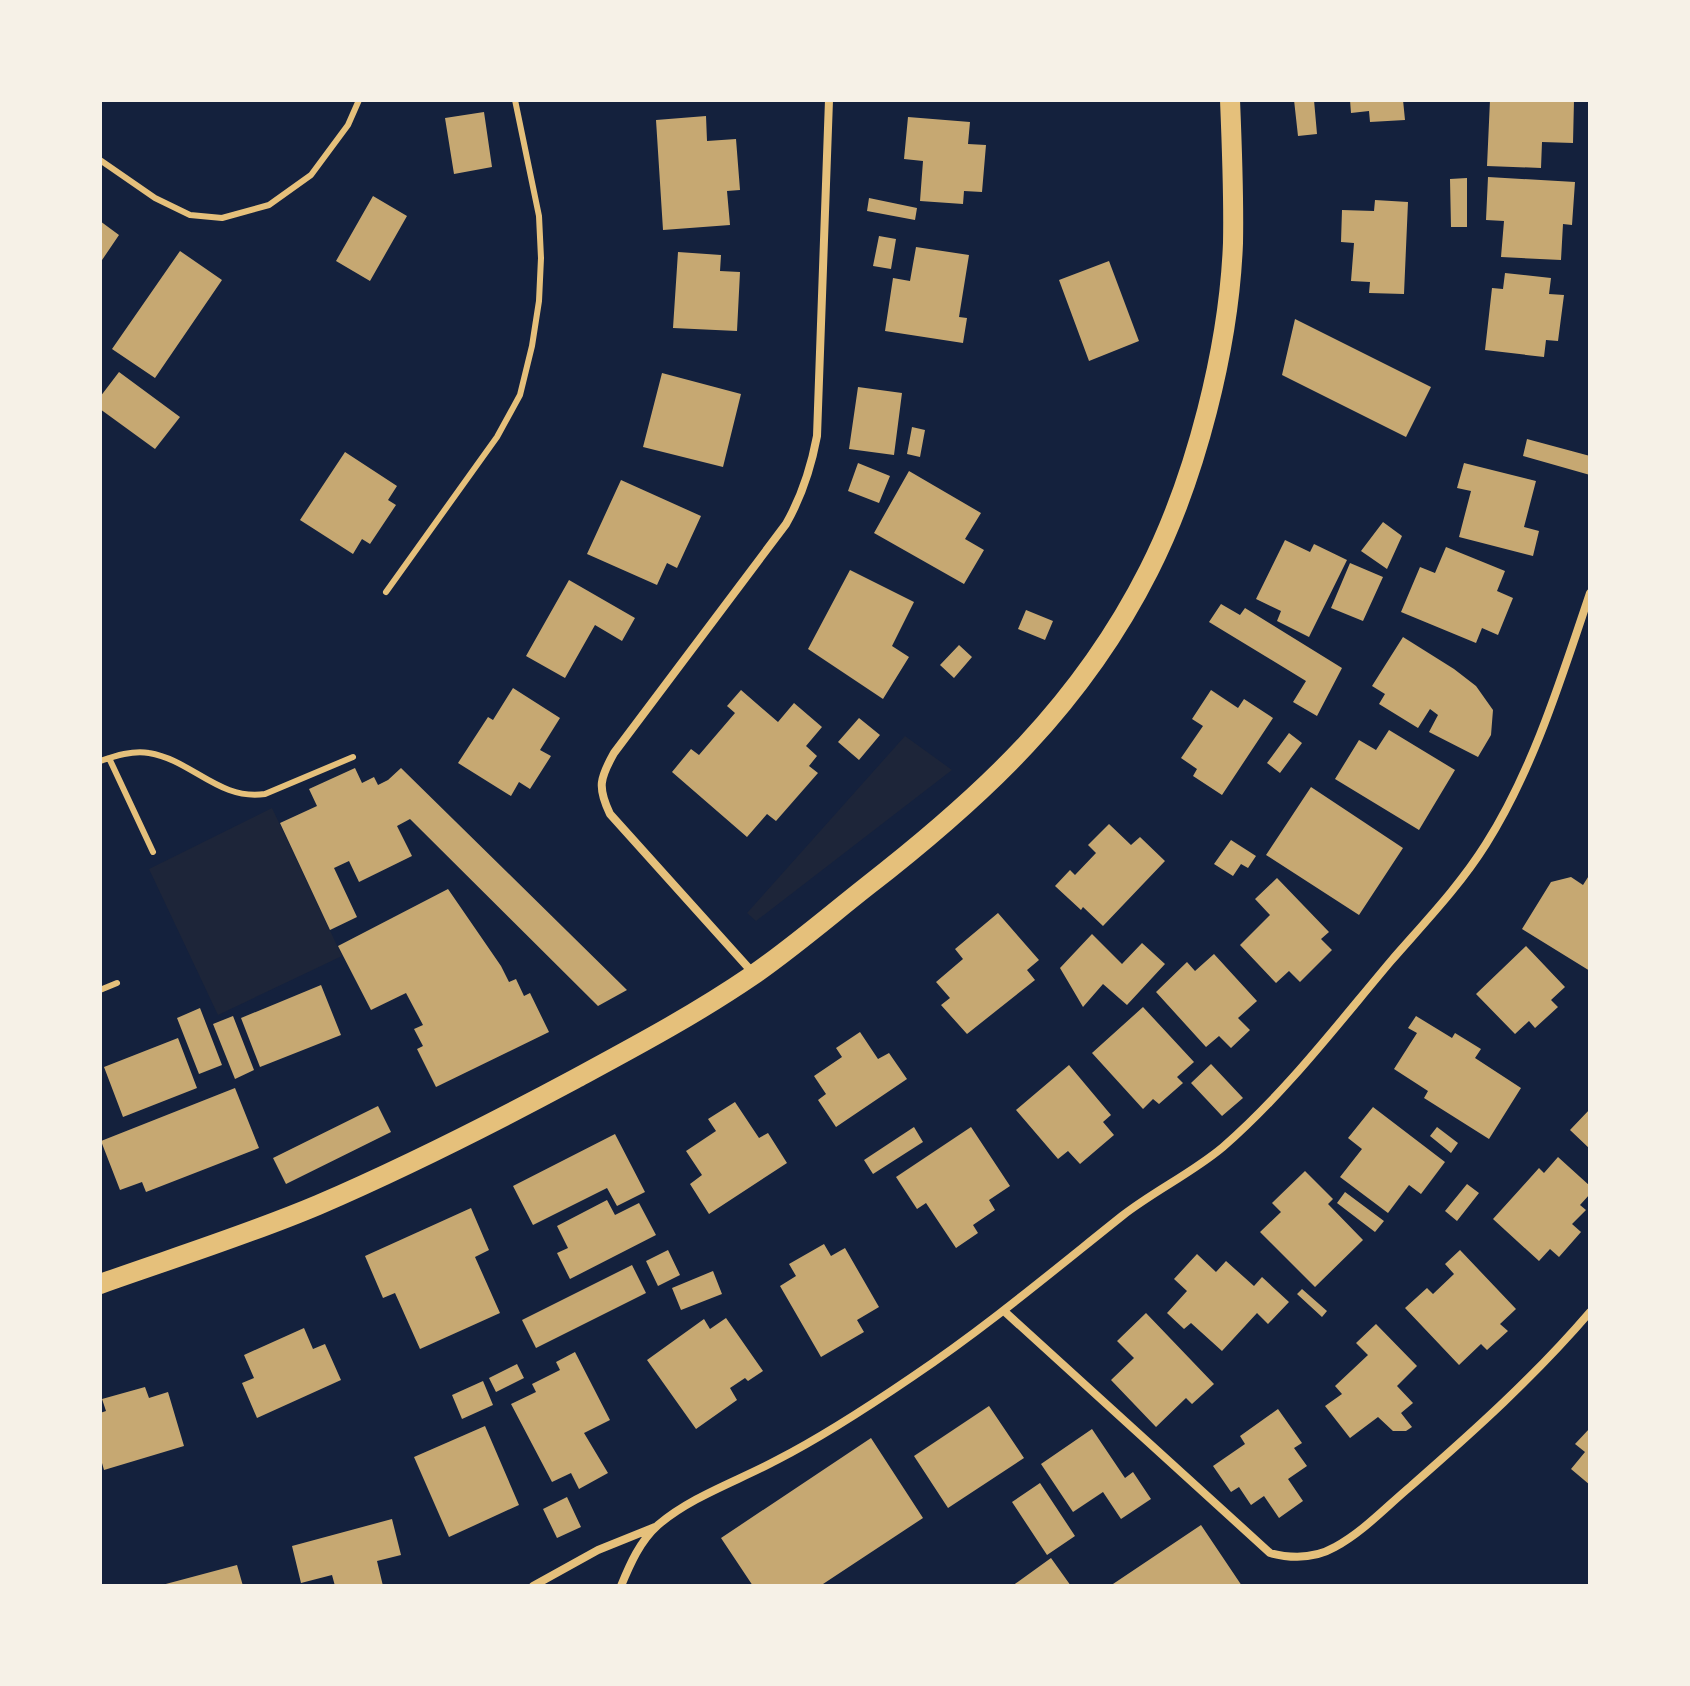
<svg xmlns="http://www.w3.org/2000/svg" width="1690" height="1686" font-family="Overpass,sans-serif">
  <rect width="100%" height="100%" fill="#14213d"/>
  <!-- green -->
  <path fill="#1d2539" d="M 905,736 L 952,770 L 756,921 L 747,913 Z
    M 272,808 L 342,956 L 218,1015 L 149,869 Z"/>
  <!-- building -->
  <path fill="#c6a872" d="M 1294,100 L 1314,100 L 1317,134 L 1298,136 Z
    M 1350,100 L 1403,100 L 1405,120 L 1370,122 L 1369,111 L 1351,113 Z
    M 1490,100 L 1574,100 L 1573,143 L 1542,142 L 1541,168 L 1487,166 Z
    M 484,112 L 492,167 L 454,174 L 445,118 Z
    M 706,116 L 707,141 L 736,139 L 740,190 L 727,191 L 730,225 L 663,230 L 656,120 Z
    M 908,117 L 970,122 L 968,144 L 986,145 L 982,192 L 964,191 L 963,204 L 920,201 L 923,161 L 904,159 Z
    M 1488,177 L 1575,182 L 1572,225 L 1563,224 L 1561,260 L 1501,257 L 1504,221 L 1486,220 Z
    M 1467,178 L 1467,227 L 1451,227 L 1450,179 Z
    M 373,196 L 407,216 L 370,281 L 336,261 Z
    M 869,198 L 917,208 L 915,220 L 867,211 Z
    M 1375,200 L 1408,202 L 1404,294 L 1369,293 L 1370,282 L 1351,281 L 1354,243 L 1341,242 L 1342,210 L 1374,211 Z
    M 100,221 L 119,235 L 100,263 Z
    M 879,236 L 896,239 L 891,269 L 873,266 Z
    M 916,247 L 969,255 L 959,317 L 967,318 L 963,343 L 885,331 L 893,278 L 910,281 Z
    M 180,251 L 222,280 L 155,378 L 112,349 Z
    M 678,252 L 721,255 L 720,271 L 740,272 L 737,331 L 673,328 Z
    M 1109,261 L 1139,341 L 1089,361 L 1059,280 Z
    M 1505,273 L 1551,278 L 1549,294 L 1564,295 L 1558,341 L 1546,340 L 1544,357 L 1485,350 L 1492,288 L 1503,289 Z
    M 1295,319 L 1431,387 L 1406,437 L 1282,375 Z
    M 119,372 L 180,417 L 155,449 L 100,409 L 100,397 Z
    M 662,373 L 741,394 L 723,467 L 643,447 Z
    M 858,387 L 902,393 L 894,455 L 849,449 Z
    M 912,427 L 925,430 L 920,457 L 907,454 Z
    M 1527,439 L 1590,456 L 1590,475 L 1523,456 Z
    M 345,452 L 397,486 L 388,500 L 396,505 L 370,544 L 362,539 L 353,554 L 300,520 Z
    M 858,463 L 890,476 L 879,503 L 848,491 Z
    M 1464,463 L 1536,481 L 1524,527 L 1539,531 L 1533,556 L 1459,537 L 1471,491 L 1457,488 Z
    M 909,471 L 981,513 L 965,539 L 984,550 L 964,584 L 874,533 Z
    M 621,480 L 701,516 L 677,568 L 667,563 L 657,585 L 587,554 Z
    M 1383,522 L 1402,536 L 1387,569 L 1361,551 Z
    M 1285,540 L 1310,552 L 1314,544 L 1347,560 L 1309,637 L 1277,621 L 1281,611 L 1256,599 Z
    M 1446,547 L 1505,571 L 1497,591 L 1513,598 L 1498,635 L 1482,628 L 1476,643 L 1401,612 L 1420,567 L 1435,573 Z
    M 1350,563 L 1383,577 L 1363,621 L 1331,608 Z
    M 850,570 L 914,602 L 892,646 L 909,657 L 883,699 L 808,649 Z
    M 569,580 L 635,618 L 622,641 L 595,625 L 565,678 L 526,656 Z
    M 1221,604 L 1240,615 L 1245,608 L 1342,668 L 1317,716 L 1293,702 L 1306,681 L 1209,622 Z
    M 1026,610 L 1053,621 L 1045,640 L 1018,629 Z
    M 1403,637 L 1454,669 L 1476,686 L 1493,710 L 1491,735 L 1478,757 L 1429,732 L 1438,715 L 1430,709 L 1418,728 L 1379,704 L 1385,694 L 1372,686 Z
    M 959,645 L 972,657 L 954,678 L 940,665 Z
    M 513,688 L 560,718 L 540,750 L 551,756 L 530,789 L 519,782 L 511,796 L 458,763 L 488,717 L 493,720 Z
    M 741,690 L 778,722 L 794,703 L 822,727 L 806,746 L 817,756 L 809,766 L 818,773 L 776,821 L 767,814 L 747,837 L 672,772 L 691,749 L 699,755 L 735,713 L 727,706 Z
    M 1211,690 L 1238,708 L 1244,699 L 1273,718 L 1222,795 L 1193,776 L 1197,769 L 1181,758 L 1203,726 L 1192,719 Z
    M 859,718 L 880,735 L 859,760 L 838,742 Z
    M 1389,730 L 1455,770 L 1419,830 L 1335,779 L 1359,740 L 1376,750 Z
    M 1289,733 L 1302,743 L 1280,773 L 1267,763 Z
    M 355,768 L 362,783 L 374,777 L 378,785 L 388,780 L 401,768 L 627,990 L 598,1006 L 410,819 L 397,826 L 412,856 L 359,882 L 349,861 L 334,868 L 357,917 L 330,930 L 280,823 L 317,806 L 309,789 Z
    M 1311,787 L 1403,848 L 1359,915 L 1266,855 Z
    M 1109,824 L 1131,845 L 1140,837 L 1165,861 L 1103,926 L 1083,907 L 1081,910 L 1055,886 L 1070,870 L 1075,875 L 1096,853 L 1088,845 Z
    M 1231,840 L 1256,856 L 1248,868 L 1241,864 L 1233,876 L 1214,864 Z
    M 1590,874 L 1590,971 L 1522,929 L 1551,882 L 1571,877 L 1583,885 Z
    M 1277,878 L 1329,932 L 1321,939 L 1332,950 L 1300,982 L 1289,971 L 1276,983 L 1240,945 L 1270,915 L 1255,899 Z
    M 448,889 L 501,966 L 509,982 L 516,979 L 524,996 L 530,993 L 549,1032 L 436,1087 L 417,1049 L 423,1046 L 414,1029 L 423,1025 L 406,993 L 371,1010 L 338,946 Z
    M 998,913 L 1039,960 L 1027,970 L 1035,980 L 967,1034 L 941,1005 L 950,998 L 936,982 L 963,959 L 955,949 Z
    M 1092,934 L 1122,964 L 1142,943 L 1165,964 L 1127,1005 L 1103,984 L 1083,1007 L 1060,968 Z
    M 1526,946 L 1565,987 L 1551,1000 L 1558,1007 L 1535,1028 L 1529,1021 L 1515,1034 L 1476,994 Z
    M 1214,954 L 1257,1001 L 1238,1018 L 1250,1030 L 1231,1048 L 1219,1036 L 1206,1047 L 1156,992 L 1187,962 L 1195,971 Z
    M 321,985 L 341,1035 L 260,1067 L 241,1018 Z
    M 1143,1007 L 1194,1062 L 1177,1077 L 1183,1083 L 1159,1104 L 1153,1099 L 1143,1109 L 1092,1053 Z
    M 200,1008 L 222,1065 L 199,1074 L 177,1018 Z
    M 233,1016 L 254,1070 L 235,1079 L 213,1024 Z
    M 1416,1016 L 1452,1038 L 1455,1033 L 1481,1049 L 1475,1058 L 1521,1088 L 1489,1139 L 1424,1098 L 1428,1091 L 1394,1069 L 1417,1033 L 1408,1028 Z
    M 860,1032 L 878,1059 L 889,1053 L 907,1079 L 836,1127 L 818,1100 L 826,1094 L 814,1076 L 842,1057 L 836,1048 Z
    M 178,1038 L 197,1088 L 123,1117 L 104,1067 Z
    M 1211,1064 L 1243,1098 L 1222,1116 L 1191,1083 Z
    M 1069,1065 L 1111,1115 L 1103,1122 L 1114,1135 L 1080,1164 L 1068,1151 L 1058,1159 L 1016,1110 Z
    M 235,1088 L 259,1148 L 146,1192 L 142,1182 L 120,1190 L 101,1141 Z
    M 735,1102 L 759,1138 L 768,1133 L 787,1163 L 709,1214 L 690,1184 L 702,1175 L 686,1151 L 716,1131 L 708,1119 Z
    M 378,1106 L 391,1132 L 286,1184 L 273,1158 Z
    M 1373,1107 L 1445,1162 L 1421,1194 L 1409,1185 L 1388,1213 L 1340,1177 L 1362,1149 L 1348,1138 Z
    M 1590,1109 L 1590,1149 L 1570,1130 Z
    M 914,1127 L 923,1142 L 873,1174 L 864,1160 Z
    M 971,1127 L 1010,1186 L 989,1200 L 995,1210 L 973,1225 L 978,1233 L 956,1248 L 926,1203 L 917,1209 L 896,1177 Z
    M 1437,1127 L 1458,1143 L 1451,1153 L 1430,1136 Z
    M 615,1134 L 645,1192 L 617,1206 L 607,1188 L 533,1225 L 513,1186 Z
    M 1558,1157 L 1590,1186 L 1590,1194 L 1580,1205 L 1586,1210 L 1572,1224 L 1581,1232 L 1559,1257 L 1550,1249 L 1539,1261 L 1493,1219 L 1539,1168 L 1544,1173 Z
    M 1305,1171 L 1333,1199 L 1328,1204 L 1363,1240 L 1315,1287 L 1260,1232 L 1281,1212 L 1272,1203 Z
    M 1467,1184 L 1479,1193 L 1457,1221 L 1445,1211 Z
    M 1345,1192 L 1384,1221 L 1375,1232 L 1337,1203 Z
    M 607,1200 L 615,1215 L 639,1203 L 656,1235 L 570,1279 L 557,1253 L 568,1248 L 557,1226 Z
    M 471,1208 L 489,1250 L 475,1257 L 500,1313 L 420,1349 L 395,1293 L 383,1298 L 365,1256 Z
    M 824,1244 L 831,1256 L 845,1248 L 879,1307 L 857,1320 L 864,1332 L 821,1357 L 780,1286 L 796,1276 L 789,1264 Z
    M 668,1250 L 680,1275 L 658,1286 L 646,1261 Z
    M 1460,1250 L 1516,1309 L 1500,1324 L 1508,1331 L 1487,1350 L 1481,1344 L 1459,1365 L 1405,1308 L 1427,1288 L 1433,1294 L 1454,1274 L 1445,1264 Z
    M 1197,1254 L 1216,1272 L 1226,1261 L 1254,1286 L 1262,1277 L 1289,1302 L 1268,1324 L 1257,1313 L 1222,1351 L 1191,1323 L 1184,1329 L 1167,1313 L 1187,1291 L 1174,1279 Z
    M 632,1265 L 646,1293 L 536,1348 L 522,1320 Z
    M 713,1271 L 722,1294 L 681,1310 L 672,1288 Z
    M 1302,1289 L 1327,1311 L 1322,1317 L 1297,1294 Z
    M 1146,1313 L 1214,1384 L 1192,1404 L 1186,1398 L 1156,1427 L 1111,1380 L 1134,1358 L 1117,1341 Z
    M 726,1318 L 763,1371 L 748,1381 L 745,1378 L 730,1388 L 737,1400 L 696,1429 L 647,1360 L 704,1319 L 710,1329 Z
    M 1376,1324 L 1417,1366 L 1397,1386 L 1413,1403 L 1401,1413 L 1412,1427 L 1406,1431 L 1393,1431 L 1378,1417 L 1350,1438 L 1325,1406 L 1342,1394 L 1335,1386 L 1368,1355 L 1356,1343 Z
    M 304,1328 L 313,1349 L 325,1344 L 341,1380 L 257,1418 L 242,1383 L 254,1378 L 244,1355 Z
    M 575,1352 L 610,1420 L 584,1433 L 608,1473 L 579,1489 L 571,1473 L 552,1482 L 511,1404 L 536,1392 L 532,1384 L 560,1370 L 556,1362 Z
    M 517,1364 L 524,1378 L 496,1392 L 489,1378 Z
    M 483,1381 L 493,1405 L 462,1419 L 452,1395 Z
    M 145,1387 L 149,1398 L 168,1392 L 184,1446 L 104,1470 L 100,1456 L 100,1413 L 106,1411 L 102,1399 Z
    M 989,1406 L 1024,1458 L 948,1508 L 914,1456 Z
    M 1278,1409 L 1302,1443 L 1294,1448 L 1307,1466 L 1288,1479 L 1303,1501 L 1279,1518 L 1264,1496 L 1251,1505 L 1239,1487 L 1231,1492 L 1213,1466 L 1245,1444 L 1240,1436 Z
    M 485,1426 L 519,1505 L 449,1537 L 414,1457 Z
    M 1590,1428 L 1590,1485 L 1571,1469 L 1585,1452 L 1575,1444 Z
    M 1092,1429 L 1125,1478 L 1133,1472 L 1151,1499 L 1121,1519 L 1103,1492 L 1073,1512 L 1041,1464 Z
    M 871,1438 L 923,1518 L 820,1586 L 753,1586 L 721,1538 Z
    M 1040,1483 L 1075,1536 L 1047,1555 L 1012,1502 Z
    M 567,1497 L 581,1527 L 557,1538 L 543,1509 Z
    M 392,1519 L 401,1555 L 377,1561 L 383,1586 L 335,1586 L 332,1575 L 301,1583 L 292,1546 Z
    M 1201,1525 L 1242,1586 L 1110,1586 Z
    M 1051,1558 L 1071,1586 L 1012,1586 Z
    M 237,1565 L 243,1586 L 162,1586 L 162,1585 Z"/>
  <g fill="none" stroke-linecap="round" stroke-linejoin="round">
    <!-- service -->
    <path stroke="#e5c07b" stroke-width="6" d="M 100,160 L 155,198 L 190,215 L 222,218 L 269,205 L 311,175 L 348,125 L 359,100
      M 386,592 L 497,437 L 520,395 L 532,346 L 539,301 L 541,258 L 539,216 L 515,100
      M 109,758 L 153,852
      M 100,761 C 115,756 133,750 149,753 C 192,760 219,801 265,794 L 353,757
      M 100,990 L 117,983"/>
    <!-- minor -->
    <path stroke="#e5c07b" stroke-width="8" d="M 754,974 L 610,814 C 597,787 600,778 614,753 L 786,524 C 802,496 811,468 817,436 L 829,100
      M 1004,1311 L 1270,1553 C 1293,1559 1314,1559 1335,1547 C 1363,1532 1387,1506 1411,1486 C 1475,1430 1535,1376 1590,1312
      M 533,1586 L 598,1550 L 655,1527
      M 621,1586 C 630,1564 640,1541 658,1525 C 692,1496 738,1481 777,1460 C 824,1436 868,1407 912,1377 C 985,1328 1053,1271 1122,1216 C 1154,1191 1192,1173 1223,1147 C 1286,1092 1337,1025 1391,961 C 1424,923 1459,887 1486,844 C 1533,770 1562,676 1590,593"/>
    <!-- primary -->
    <path stroke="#e5c07b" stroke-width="20" d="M 100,1284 C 173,1258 247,1235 318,1205 C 406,1167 491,1124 575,1079 C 636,1046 696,1014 753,975 C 792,948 828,917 866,887 C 983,796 1081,705 1149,570 C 1196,477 1229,347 1233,243 C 1234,195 1232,148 1230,100"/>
  </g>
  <!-- border -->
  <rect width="1690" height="1686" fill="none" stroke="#f6f1e7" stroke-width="204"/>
</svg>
